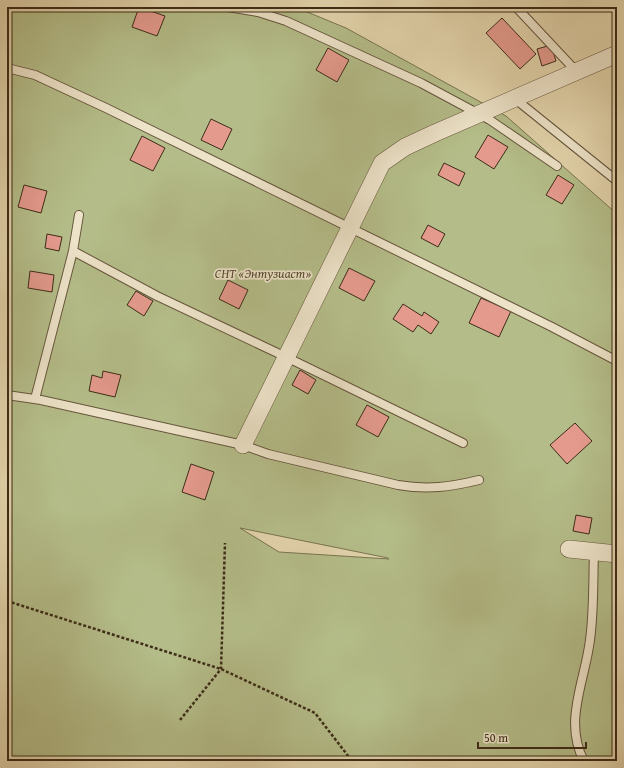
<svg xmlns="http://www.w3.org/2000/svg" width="624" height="768" font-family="'Gentium Book Plus',serif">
  <rect width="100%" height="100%" fill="#e3d4ac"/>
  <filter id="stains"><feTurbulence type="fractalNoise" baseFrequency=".005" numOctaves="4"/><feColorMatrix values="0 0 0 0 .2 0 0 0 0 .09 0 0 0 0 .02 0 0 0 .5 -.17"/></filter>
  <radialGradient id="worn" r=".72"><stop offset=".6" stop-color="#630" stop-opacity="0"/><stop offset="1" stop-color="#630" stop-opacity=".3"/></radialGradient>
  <!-- green -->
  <path fill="#b4bd89" stroke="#787450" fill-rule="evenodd" d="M 7,7 L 295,7 L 346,28 L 506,116 L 617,214 L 617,761 L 7,761 ZM 240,528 L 388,558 L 389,559 L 279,552 Z"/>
  <!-- building -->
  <path fill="#e49a8d" stroke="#3d2c18" d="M 139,7 L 165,16 L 157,36 L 132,27 Z
    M 610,7 L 617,7 L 617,13 L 616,13 Z
    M 502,18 L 536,54 L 520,69 L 486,33 Z
    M 551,45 L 556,61 L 542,66 L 537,49 Z
    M 328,48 L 349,60 L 337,82 L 316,70 Z
    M 211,119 L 232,129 L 222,150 L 201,140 Z
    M 488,135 L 508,147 L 494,169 L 475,157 Z
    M 142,136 L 165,148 L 153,171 L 130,160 Z
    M 444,163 L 465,173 L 459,186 L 438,175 Z
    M 558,175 L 574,185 L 562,204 L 546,195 Z
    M 24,185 L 47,191 L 41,213 L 18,207 Z
    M 428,225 L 445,234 L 438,247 L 421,238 Z
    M 47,234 L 62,237 L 59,251 L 45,248 Z
    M 349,268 L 375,281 L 364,301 L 339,288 Z
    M 30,271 L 54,275 L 52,292 L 28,288 Z
    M 228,280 L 248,290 L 239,309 L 219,299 Z
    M 136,291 L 153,301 L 144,316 L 127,305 Z
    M 481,298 L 511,311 L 499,337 L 469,323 Z
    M 403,304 L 422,316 L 424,312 L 439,322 L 431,334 L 418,325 L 413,332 L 393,319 Z
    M 300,370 L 316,380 L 308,394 L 292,385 Z
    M 103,371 L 121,375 L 115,397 L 89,391 L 92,375 L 102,378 Z
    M 367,405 L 389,417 L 378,437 L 356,425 Z
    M 575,423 L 592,441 L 567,464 L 550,445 Z
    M 191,464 L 214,472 L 205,500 L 182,492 Z
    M 576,515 L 592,518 L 589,534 L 573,531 Z"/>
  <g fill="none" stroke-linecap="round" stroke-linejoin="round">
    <defs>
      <path id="lane" d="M 228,7 L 258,12 L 286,21 L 421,83 L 490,120 L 557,166
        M 516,7 L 576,71
        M 7,68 L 35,75 L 106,108 L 552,327 L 617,361
        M 514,98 L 617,181
        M 73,251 L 157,296 L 286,357 L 463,443
        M 7,395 L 41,400 L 243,445 L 268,454 L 398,485 C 428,490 450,487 479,480
        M 35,399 L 73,251 L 79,215
        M 584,761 C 563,722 585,681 590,640 C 594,611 593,580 594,551"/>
      <path id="street" d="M 243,445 L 382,163 L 405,147 L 435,133 L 617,54
        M 569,549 L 617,554"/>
    </defs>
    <!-- lane casing -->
    <use href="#lane" stroke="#66563d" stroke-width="10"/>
    <!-- street casing -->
    <use href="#street" stroke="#66563d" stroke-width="18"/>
    <!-- path -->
    <path stroke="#3d2c18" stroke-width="2.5" stroke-dasharray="3 2" stroke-linecap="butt" d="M 7,601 L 221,669 L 315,713 L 352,761
      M 180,720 L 221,669 L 225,543"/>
    <!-- lane -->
    <use href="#lane" stroke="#ede3c9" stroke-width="8"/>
    <!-- street -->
    <use href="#street" stroke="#ede3c9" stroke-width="17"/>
  </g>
  <g text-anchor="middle" stroke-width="3.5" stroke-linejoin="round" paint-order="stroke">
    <!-- park labels -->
    <g font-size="13" font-style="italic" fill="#55492f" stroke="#ede3c9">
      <text x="263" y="278">СНТ «Энтузиаст»</text>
    </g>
  </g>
  <!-- margin -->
  <rect width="624" height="768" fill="none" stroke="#e3d4ac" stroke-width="24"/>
  <rect x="8" y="8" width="608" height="752" fill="none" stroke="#3d2c18" stroke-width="2"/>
  <rect x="12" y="12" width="600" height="744" fill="none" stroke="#3d2c18"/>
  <!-- scale -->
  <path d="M478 742v6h108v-6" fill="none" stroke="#3d2c18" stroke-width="2"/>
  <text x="484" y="742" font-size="12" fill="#3d2c18" stroke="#ede3c9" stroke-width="3" paint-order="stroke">50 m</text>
  <rect width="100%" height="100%" filter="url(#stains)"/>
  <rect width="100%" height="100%" fill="url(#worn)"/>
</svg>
